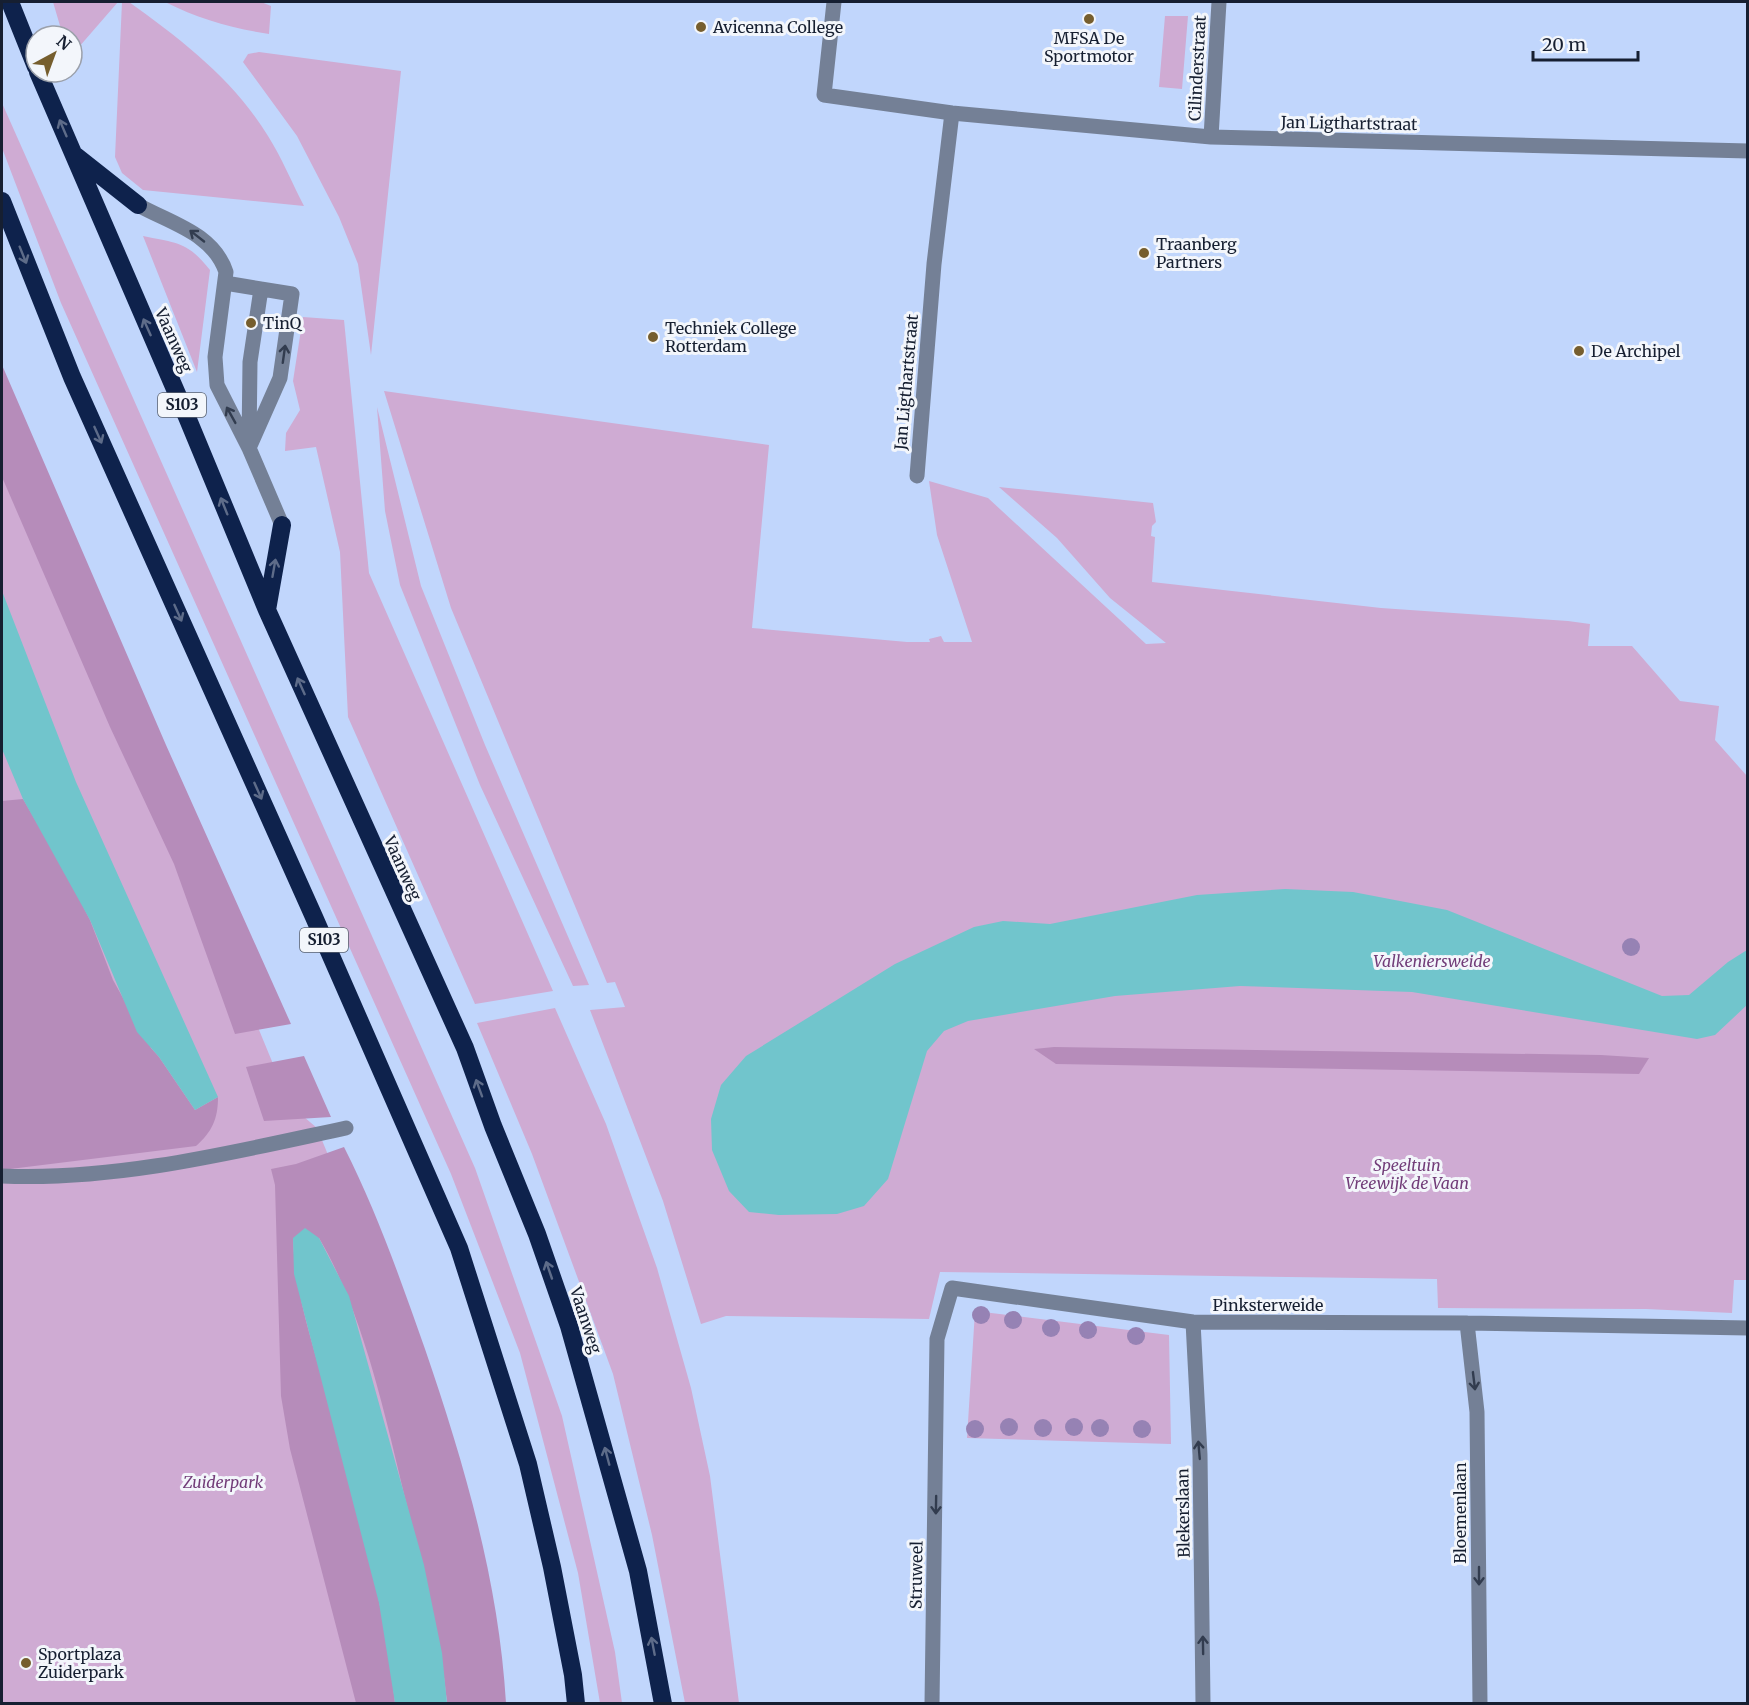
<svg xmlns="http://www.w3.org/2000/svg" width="1749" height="1705" font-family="Merriweather,serif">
  <rect width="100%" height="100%" fill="#c1d6fc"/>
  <!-- green -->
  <path fill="#cfabd3" d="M 53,2 L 118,2 L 72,55 L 72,36 L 63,36 Z
    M 122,2 L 129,2 C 181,39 234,80 268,136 C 282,158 292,183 304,206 L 143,190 L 122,173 L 115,157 Z
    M 165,2 L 261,2 L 271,6 L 269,34 C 231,28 199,19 165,2 Z
    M 1165,16 L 1188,16 L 1182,89 L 1159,87 Z
    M 259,52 L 401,71 L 371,355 L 358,264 L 339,217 L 297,136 L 243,62 L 248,54 Z
    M 2,103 L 475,1168 L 562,1416 L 615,1652 L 622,1703 L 600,1703 L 578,1573 L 520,1353 L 451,1174 L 61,303 L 2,148 Z
    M 143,236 C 177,243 188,242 210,270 L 197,372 Z
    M 303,317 L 344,320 L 369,573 L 553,991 L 475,1004 L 348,717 L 340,552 L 316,447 L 285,451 L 286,433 L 300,410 L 293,381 Z
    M 384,391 L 769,445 L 752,628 L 907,642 L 930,642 L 929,639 L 941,636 L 944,642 L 972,642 L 937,535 L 929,481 L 988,498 L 1146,644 L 1166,643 L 1110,598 L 1057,538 L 999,487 L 1153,503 L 1156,522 L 1152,526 L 1151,536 L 1155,537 L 1152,582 L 1381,608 L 1568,621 L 1590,624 L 1588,646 L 1632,646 L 1680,701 L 1719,706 L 1715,740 L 1747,776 L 1747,1312 L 1747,1280 L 1734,1280 L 1732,1313 L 1646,1309 L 1438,1308 L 1437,1279 L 940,1272 L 929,1319 L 726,1316 L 701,1324 L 663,1201 L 590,1010 L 625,1007 L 615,982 L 607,983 L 451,608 Z
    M 2,406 L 290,1105 L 317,1128 L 451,1455 L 446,1703 L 2,1703 Z
    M 377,407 L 421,586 L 485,745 L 589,985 L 573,986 L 480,785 L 400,585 L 385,511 Z
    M 555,1008 L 606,1124 L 657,1268 L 691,1388 L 710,1476 L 739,1703 L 685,1703 L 652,1535 L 613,1374 L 532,1154 L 477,1023 Z
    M 975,1311 L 1169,1335 L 1171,1444 L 967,1438 Z"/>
  <!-- forest -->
  <path fill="#b68cba" d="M 2,365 L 166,745 L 291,1024 L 235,1034 L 174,864 L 110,727 L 2,477 Z
    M 23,799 L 65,871 L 90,920 L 113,980 L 151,1048 L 159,1057 L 195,1110 L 218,1097 C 218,1119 212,1132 196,1146 L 2,1170 L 2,801 Z
    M 1054,1047 L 1601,1055 L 1649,1058 L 1639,1074 L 1056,1064 L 1034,1049 Z
    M 304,1056 L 331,1117 L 264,1121 L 246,1067 Z
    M 344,1147 C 377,1212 401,1281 425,1349 C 464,1463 499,1582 506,1703 L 447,1703 C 441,1636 423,1572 407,1506 C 386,1419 364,1314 319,1238 L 293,1238 C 295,1297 315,1350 330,1406 C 356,1504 385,1603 395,1703 L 356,1703 L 290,1449 L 281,1396 L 275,1185 L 271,1169 L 296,1164 Z"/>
  <!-- water -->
  <path fill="#71c5cc" d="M 2,591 L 76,782 L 218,1097 L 195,1110 L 159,1057 L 137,1032 L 90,920 L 23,799 L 2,749 Z
    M 1285,889 L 1353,892 L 1447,910 L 1662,996 L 1689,995 L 1728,962 L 1747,950 L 1747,1005 L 1715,1035 L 1697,1039 L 1412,992 L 1240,986 L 1115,996 L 968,1021 L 944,1031 L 927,1051 L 888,1179 L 864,1206 L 837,1214 L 779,1215 L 749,1212 L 729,1191 L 712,1150 L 711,1119 L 721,1085 L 746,1056 L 895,964 L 974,927 L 1003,921 L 1050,924 L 1197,895 Z
    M 305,1228 L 319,1238 L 349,1296 L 424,1565 L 442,1653 L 447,1703 L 395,1703 L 379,1603 L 294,1274 L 293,1238 Z"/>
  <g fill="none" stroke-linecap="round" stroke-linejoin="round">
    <!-- minor -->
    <path stroke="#748096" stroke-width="15" d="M 834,2 L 824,95 L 952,113 L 1211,137 L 1748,151
      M 1211,137 L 1219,2
      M 138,205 C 170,223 213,233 226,272 L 215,357 L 217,385 L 249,448 L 282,525
      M 225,283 L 292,294 L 280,378 L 249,448
      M 249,442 L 250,362 L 261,289
      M 917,476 L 934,264 L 952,113
      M 2,1176 C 117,1181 234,1152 346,1128
      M 1193,1322 L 1200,1455 L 1203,1704
      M 1467,1323 L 1477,1412 L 1480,1704
      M 932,1704 L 937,1339 L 952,1288 L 1193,1322 L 1467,1323 L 1748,1328"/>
    <!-- highway -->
    <path stroke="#0e224c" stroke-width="18" d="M 10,2 L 36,67
      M 38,72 L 187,417 L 267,610 L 465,1048 L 493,1126 L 537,1234 L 569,1326 L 638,1571 L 663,1704
      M 76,156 L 138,205
      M 2,201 L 72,377 L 314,917 L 459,1248 L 528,1464 L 552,1567 L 573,1675 L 576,1704
      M 267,610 L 282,525"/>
  </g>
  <!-- trees -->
  <g fill="#9682b4">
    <circle cx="1631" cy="947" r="9"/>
    <circle cx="981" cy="1315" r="9"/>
    <circle cx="1013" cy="1320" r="9"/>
    <circle cx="1051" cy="1328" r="9"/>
    <circle cx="1088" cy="1330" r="9"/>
    <circle cx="1136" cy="1336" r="9"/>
    <circle cx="1009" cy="1427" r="9"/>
    <circle cx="1074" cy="1427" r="9"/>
    <circle cx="1043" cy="1428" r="9"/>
    <circle cx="1100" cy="1428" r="9"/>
    <circle cx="975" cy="1429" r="9"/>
    <circle cx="1142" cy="1429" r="9"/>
  </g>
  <!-- one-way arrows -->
  <defs><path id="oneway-shaft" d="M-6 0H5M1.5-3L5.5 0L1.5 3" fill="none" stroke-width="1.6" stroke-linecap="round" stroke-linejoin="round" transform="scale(1.5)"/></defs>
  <g stroke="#5e6c89">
    <use href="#oneway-shaft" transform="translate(63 128) rotate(-113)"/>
    <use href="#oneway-shaft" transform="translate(23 255) rotate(68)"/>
    <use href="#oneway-shaft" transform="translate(147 327) rotate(-114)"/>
    <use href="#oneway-shaft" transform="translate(98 435) rotate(66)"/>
    <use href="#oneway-shaft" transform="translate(224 506) rotate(-112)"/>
    <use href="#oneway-shaft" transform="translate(274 568) rotate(-80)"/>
    <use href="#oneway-shaft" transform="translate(178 613) rotate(66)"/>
    <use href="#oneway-shaft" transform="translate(301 686) rotate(-114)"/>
    <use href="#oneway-shaft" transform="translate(258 791) rotate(66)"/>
    <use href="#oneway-shaft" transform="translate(479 1088) rotate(-110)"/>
    <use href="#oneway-shaft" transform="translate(549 1270) rotate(-109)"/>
    <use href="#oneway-shaft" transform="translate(607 1456) rotate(-105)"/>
    <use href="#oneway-shaft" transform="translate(653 1646) rotate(-101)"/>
  </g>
  <g stroke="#323c4f">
    <use href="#oneway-shaft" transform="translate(197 236) rotate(-142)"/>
    <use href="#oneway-shaft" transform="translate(284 354) rotate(-82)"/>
    <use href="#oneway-shaft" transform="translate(231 415) rotate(-119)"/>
    <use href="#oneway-shaft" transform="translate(1474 1381) rotate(83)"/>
    <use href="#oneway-shaft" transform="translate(1199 1450) rotate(-95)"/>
    <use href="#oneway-shaft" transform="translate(936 1505) rotate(91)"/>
    <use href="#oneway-shaft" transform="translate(1479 1576) rotate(90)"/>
    <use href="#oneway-shaft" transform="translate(1203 1645) rotate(-91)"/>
  </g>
  <!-- markers -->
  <g fill="#765e2e" stroke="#f3f6fb" stroke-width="2">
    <circle cx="1089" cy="19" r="6"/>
    <circle cx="701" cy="27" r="6"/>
    <circle cx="1144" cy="253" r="6"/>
    <circle cx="251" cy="323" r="6"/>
    <circle cx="653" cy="337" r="6"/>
    <circle cx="1579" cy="351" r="6"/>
    <circle cx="26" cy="1663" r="6"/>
  </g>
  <g text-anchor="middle" stroke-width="6" stroke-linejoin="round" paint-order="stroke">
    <!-- shield labels -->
    <g fill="#f3f6fb" stroke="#58606e" stroke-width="1.5">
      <rect x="158" y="393" width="48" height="24" rx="4.5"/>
      <rect x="300" y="928" width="48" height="24" rx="4.5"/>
    </g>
    <g font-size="15" font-weight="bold" fill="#161f31">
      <text x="182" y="410">S103</text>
      <text x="324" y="945">S103</text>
    </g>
    <!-- poi labels -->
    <g font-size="16" fill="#161f31" stroke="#f3f6fb" text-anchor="start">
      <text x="713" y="33">Avicenna College</text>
      <text x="1089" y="44" text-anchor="middle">MFSA De<tspan x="1089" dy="18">Sportmotor</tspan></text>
      <text x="1156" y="250">Traanberg<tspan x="1156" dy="18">Partners</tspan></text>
      <text x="263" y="329">TinQ</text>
      <text x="665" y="334">Techniek College<tspan x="665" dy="18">Rotterdam</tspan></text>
      <text x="1591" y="357">De Archipel</text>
      <text x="38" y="1660">Sportplaza<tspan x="38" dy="18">Zuiderpark</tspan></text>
    </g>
    <!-- street labels -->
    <g font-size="16" fill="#161f31" stroke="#f3f6fb">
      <text transform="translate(1197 68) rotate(-87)" y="6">Cilinderstraat</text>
      <text transform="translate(1349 123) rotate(1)" y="6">Jan Ligthartstraat</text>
      <text transform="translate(174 340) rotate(66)" y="6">Vaanweg</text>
      <text transform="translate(906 382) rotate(-85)" y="6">Jan Ligthartstraat</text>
      <text transform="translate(403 868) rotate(66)" y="6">Vaanweg</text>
      <text x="1268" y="1311">Pinksterweide</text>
      <text transform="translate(586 1320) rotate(72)" y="6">Vaanweg</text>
      <text transform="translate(1183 1513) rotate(-91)" y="6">Blekerslaan</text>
      <text transform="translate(1460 1513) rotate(-90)" y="6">Bloemenlaan</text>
      <text transform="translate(916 1575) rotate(-89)" y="6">Struweel</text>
    </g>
    <!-- park labels -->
    <g font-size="16" font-style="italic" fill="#723d79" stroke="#f3f6fb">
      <text x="1432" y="967">Valkeniersweide</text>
      <text x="1407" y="1171">Speeltuin<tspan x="1407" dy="18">Vreewijk de Vaan</tspan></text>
      <text x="223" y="1488">Zuiderpark</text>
    </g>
  </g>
  <!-- border -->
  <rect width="1749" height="1705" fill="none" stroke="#161f31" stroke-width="6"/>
  <!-- north arrow -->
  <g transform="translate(54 54) rotate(41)"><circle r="28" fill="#f3f6fb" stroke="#9ba0aa" stroke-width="1.5"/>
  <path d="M0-4.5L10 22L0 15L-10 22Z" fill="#765e2e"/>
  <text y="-9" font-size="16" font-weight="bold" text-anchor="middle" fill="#161f31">N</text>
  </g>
  <!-- scale -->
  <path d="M1533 51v9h105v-9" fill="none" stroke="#161f31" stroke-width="3"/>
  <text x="1542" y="51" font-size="18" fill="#161f31" stroke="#f3f6fb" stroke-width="4.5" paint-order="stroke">20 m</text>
</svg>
